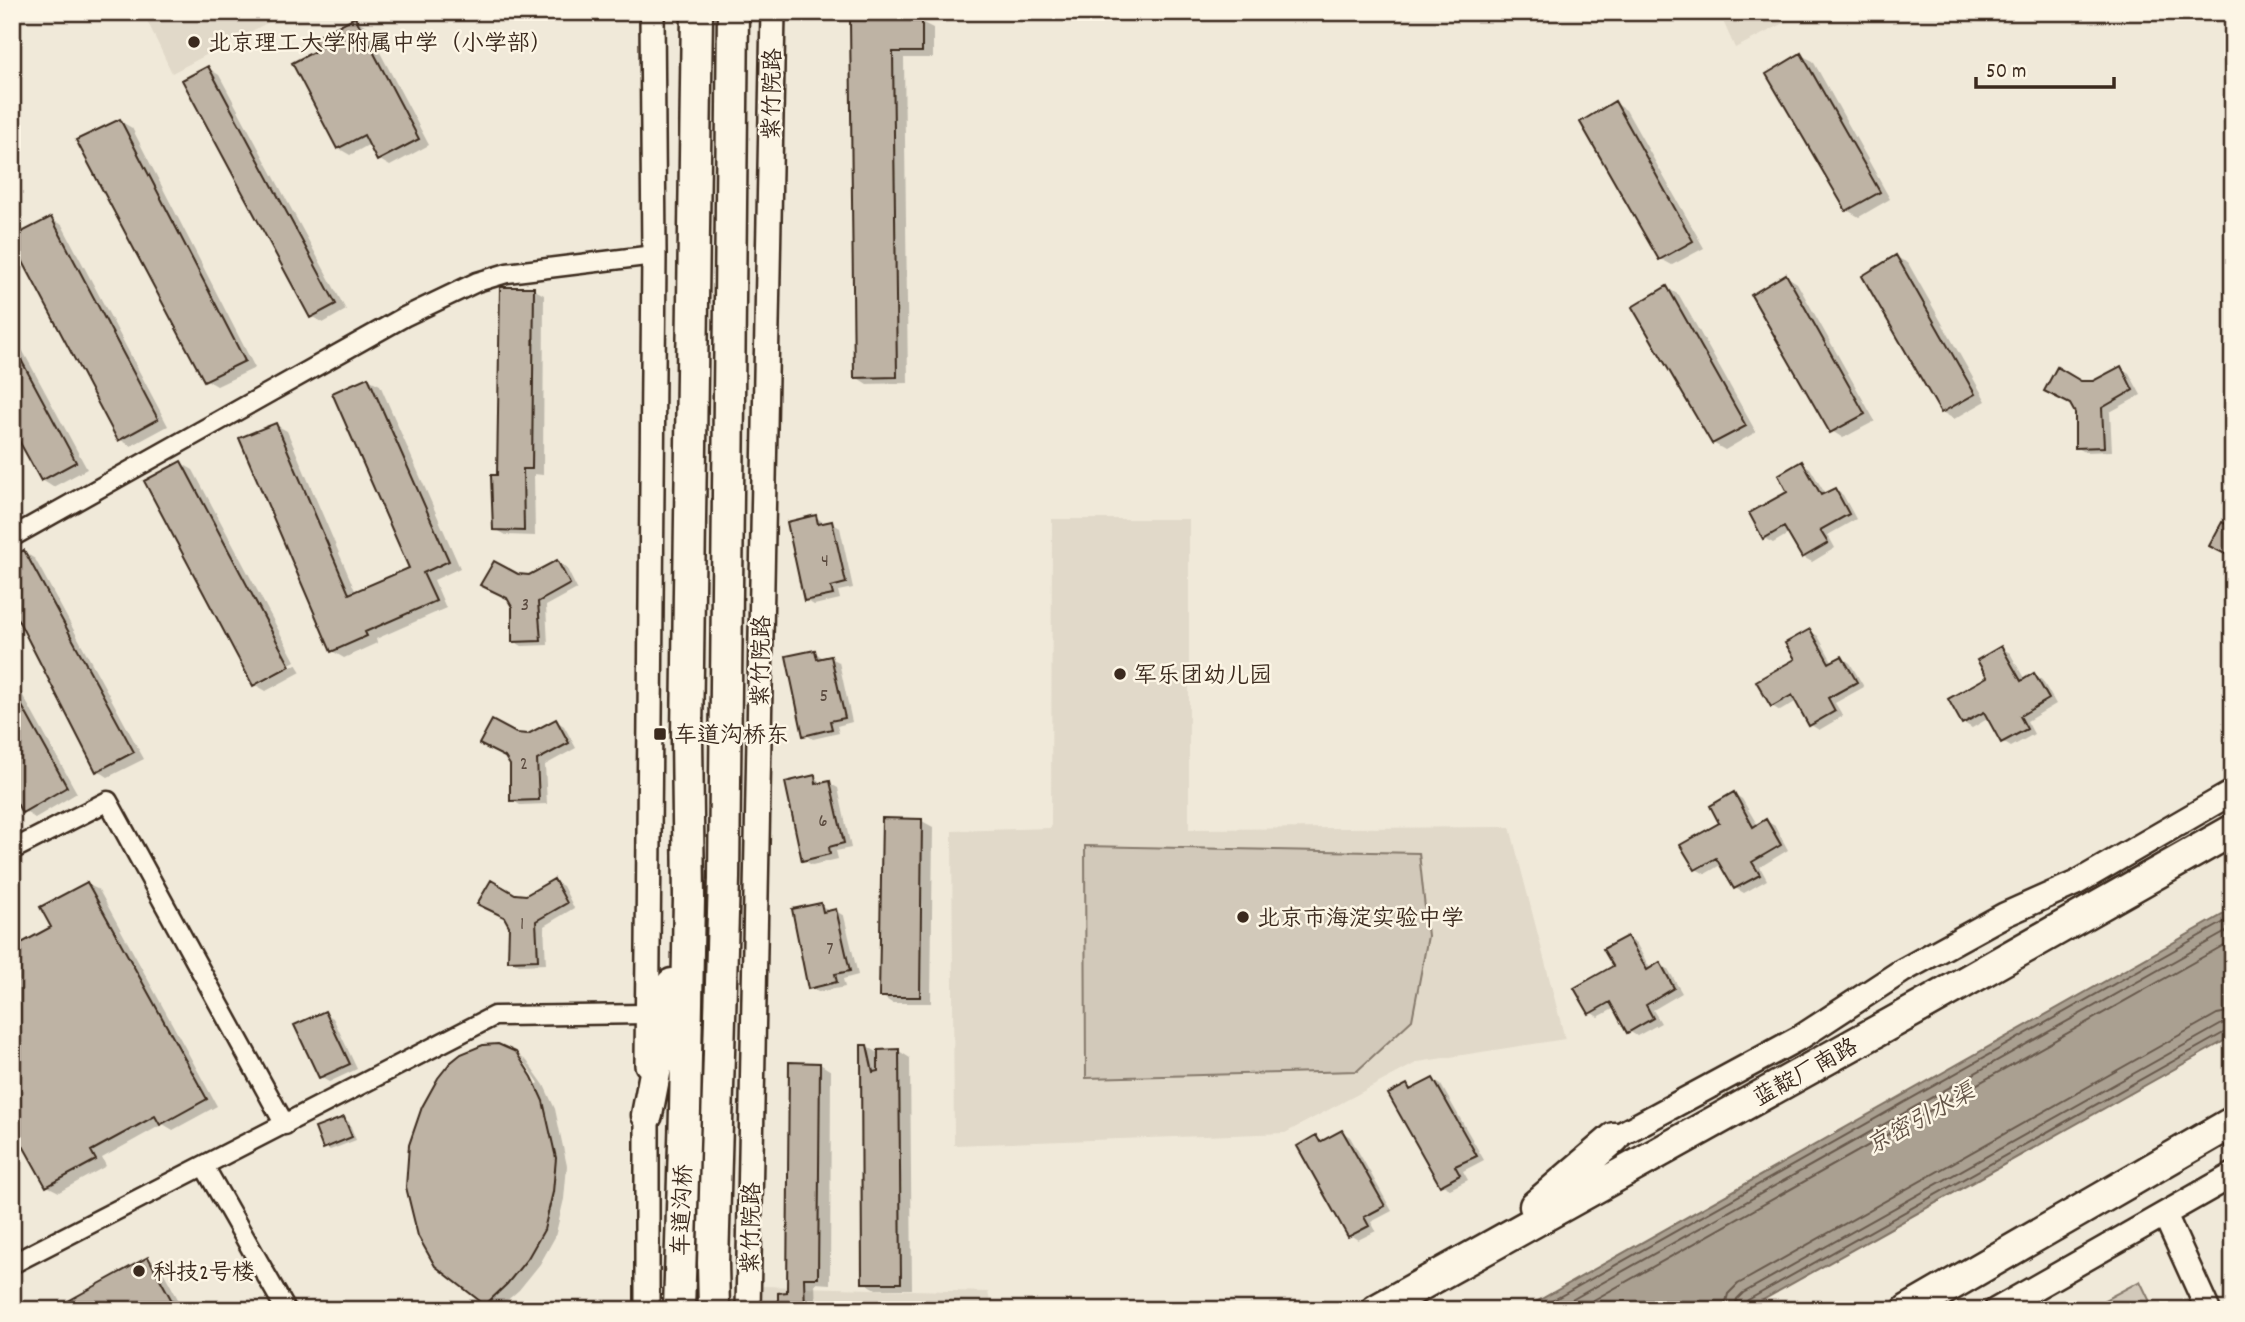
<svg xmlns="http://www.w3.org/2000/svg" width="2245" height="1322" font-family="Dekko,'LXGW WenKai TC',sans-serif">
  <rect width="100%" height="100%" fill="#f0e9d9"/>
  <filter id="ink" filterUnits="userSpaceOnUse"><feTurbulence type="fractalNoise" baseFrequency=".0143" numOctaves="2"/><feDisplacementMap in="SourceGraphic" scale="14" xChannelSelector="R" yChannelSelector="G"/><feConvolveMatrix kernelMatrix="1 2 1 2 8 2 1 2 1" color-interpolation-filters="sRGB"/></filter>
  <g filter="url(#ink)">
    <!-- built -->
    <path fill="#e1d9c9" d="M 143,12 L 288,12 L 172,73 Z
      M 1719,12 L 1806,12 L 1735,48 Z
      M 1052,519 L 1189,519 L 1189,829 L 1510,827 L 1565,1039 L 1418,1062 L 1285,1133 L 954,1145 L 952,831 L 1051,828 Z
      M 761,1286 L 988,1292 L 992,1310 L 763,1310 Z"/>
    <!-- green -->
    <path fill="#d2c9ba" stroke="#867a6c" stroke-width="2" d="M 1085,846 L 1419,853 L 1428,936 L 1412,1020 L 1357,1071 L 1086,1078 Z
      M 2140,1281 L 2154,1310 L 2086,1310 Z"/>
    <!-- water -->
    <path fill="#aaa091" stroke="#7e7163" stroke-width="2" d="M 2233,909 L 2233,1036 L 1745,1310 L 1522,1310 Z"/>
    <!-- shadow -->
    <path fill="#0003" d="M 355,19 L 366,26 L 429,145 L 390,166 L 378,159 L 370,144 L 350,155 L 338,148 L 321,50 Z
      M 852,22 L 921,22 L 933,28 L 933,58 L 904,58 L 908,383 L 867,384 L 856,377 Z
      M 1801,55 L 1813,61 L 1890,199 L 1859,217 L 1847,210 Z
      M 208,68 L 219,75 L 346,310 L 323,323 L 311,316 Z
      M 1615,103 L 1626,110 L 1704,248 L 1672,265 L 1661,259 Z
      M 120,121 L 132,128 L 255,368 L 217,386 L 205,379 Z
      M 50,219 L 62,225 L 168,426 L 131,446 L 119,439 Z
      M 1896,257 L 1908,263 L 1986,401 L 1954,419 L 1942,412 Z
      M 1786,276 L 1797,283 L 1875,421 L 1843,438 L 1832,431 Z
      M 1667,288 L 1679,295 L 1756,432 L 1725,450 L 1713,443 Z
      M 533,289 L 544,295 L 543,475 L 534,474 L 535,536 L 506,535 L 495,529 Z
      M 12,331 L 87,469 L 53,487 L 42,480 L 12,425 Z
      M 2121,368 L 2129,373 L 2141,395 L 2110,412 L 2112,451 L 2085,452 L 2076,447 L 2080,382 L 2093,383 Z
      M 368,379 L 380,385 L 460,568 L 434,580 L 446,608 L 376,639 L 377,643 L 344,658 L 332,651 L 276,425 L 287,431 L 356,593 L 411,569 Z
      M 181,463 L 193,470 L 295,661 L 258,681 L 258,685 L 296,664 L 301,672 L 266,691 L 254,684 Z
      M 1802,463 L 1810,468 L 1826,495 L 1835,490 L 1843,495 L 1856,519 L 1828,535 L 1835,548 L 1812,562 L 1803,557 L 1790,533 L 1773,543 L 1764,538 L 1790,492 Z
      M 816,517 L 825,524 L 832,523 L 840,528 L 853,588 L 838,591 L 840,599 L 814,605 L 806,600 Z
      M 24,552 L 35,559 L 144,759 L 108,777 L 97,770 Z
      M 557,562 L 566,567 L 577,589 L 546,606 L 548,645 L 522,646 L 513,641 L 514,606 L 517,576 L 530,577 Z
      M 1810,631 L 1818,636 L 1833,663 L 1842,658 L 1850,663 L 1864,687 L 1835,703 L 1843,716 L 1819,730 L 1811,725 L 1797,701 L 1780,711 L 1772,706 L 1797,660 Z
      M 2001,648 L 2010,653 L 2025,680 L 2034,675 L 2042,680 L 2056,704 L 2027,721 L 2034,734 L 2011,747 L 2003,742 L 1989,718 L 1972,728 L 1964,723 L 1950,699 L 1989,678 Z
      M 815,652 L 824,659 L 831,658 L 839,662 L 852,722 L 837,726 L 839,733 L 813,739 L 805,734 Z
      M 12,676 L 77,793 L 35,818 L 24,811 L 12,790 Z
      M 556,721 L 564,726 L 576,748 L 545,765 L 547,804 L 520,805 L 512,800 L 512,765 L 507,757 L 516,735 L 528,736 Z
      M 814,777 L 823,784 L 829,783 L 838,788 L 851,848 L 836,851 L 838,859 L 812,865 L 803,860 Z
      M 1734,794 L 1742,799 L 1758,826 L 1766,821 L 1775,826 L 1788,850 L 1760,867 L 1767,880 L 1744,893 L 1735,888 L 1722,864 L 1705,874 L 1696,869 L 1722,824 Z
      M 922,821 L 933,827 L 931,1003 L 892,1003 L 881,996 Z
      M 554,881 L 563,886 L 574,908 L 544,926 L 546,964 L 519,965 L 510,960 L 511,925 L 514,895 L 527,897 Z
      M 87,884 L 99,890 L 217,1106 L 173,1130 L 163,1124 L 102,1158 L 106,1166 L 59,1192 L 47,1186 Z
      M 821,905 L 830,912 L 836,911 L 844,916 L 858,975 L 843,979 L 845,987 L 818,992 L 810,987 Z
      M 1627,938 L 1636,943 L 1651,970 L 1660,964 L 1668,969 L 1682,993 L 1653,1010 L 1661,1023 L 1637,1036 L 1629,1031 L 1615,1008 L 1598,1017 L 1590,1012 L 1615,967 Z
      M 325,1013 L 333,1018 L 357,1069 L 329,1082 L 320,1077 Z
      M 867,1046 L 880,1054 L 899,1051 L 910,1058 L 912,1289 L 876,1289 L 864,1282 Z
      M 515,1053 L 536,1085 L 539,1083 L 521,1057 L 527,1061 L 544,1085 L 555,1109 L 567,1166 L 564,1199 L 555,1237 L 540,1264 L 519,1290 L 496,1310 L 486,1303 Z
      M 820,1064 L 831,1071 L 830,1284 L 815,1283 L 816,1310 L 780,1310 L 789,1294 Z
      M 1433,1080 L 1441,1085 L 1484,1160 L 1463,1171 L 1468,1180 L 1450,1189 L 1441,1184 L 1407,1086 L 1414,1090 Z
      M 344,1119 L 349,1122 L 356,1140 L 330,1150 L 325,1147 Z
      M 1342,1132 L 1350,1137 L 1392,1211 L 1371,1222 L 1376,1231 L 1358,1240 L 1350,1235 L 1316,1137 L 1323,1142 Z
      M 148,1259 L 160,1266 L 184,1310 L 56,1310 Z"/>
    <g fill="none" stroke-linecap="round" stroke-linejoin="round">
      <!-- shore -->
      <path stroke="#67594c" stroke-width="2" d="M 1536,1310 L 2233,917
        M 1554,1310 L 2233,928
        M 1576,1310 L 2233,940
        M 1724,1310 L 1728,1294 L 1738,1284 L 2217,1014 L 2233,1011
        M 1734,1310 L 1737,1299 L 1743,1293 L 2222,1024 L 2233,1021
        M 1743,1310 L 1744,1304 L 1748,1300 L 2227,1031 L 2233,1030"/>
    </g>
    <!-- building -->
    <path fill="#beb3a4" stroke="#3b2a1e" stroke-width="2" d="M 355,17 L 419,139 L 377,161 L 364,135 L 337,149 L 292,63 L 319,49 L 313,39 Z
      M 850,20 L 922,20 L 922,52 L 893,52 L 897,377 L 854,378 Z
      M 1801,53 L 1880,192 L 1846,211 L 1766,74 Z
      M 208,66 L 336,304 L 310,318 L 182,80 Z
      M 1615,101 L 1693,241 L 1659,260 L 1580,122 Z
      M 120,119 L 245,361 L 204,381 L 76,140 Z
      M 51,217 L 158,419 L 118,441 L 12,241 L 12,237 Z
      M 1896,255 L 1975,394 L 1941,413 L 1862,276 Z
      M 1786,274 L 1865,414 L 1830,433 L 1751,295 Z
      M 1667,286 L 1746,426 L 1712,444 L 1632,307 Z
      M 500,287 L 534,287 L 532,469 L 523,469 L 524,531 L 493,530 L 491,475 L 497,475 Z
      M 12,343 L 76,462 L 41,481 L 12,428 Z
      M 2121,366 L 2133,390 L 2102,408 L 2104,447 L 2075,448 L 2075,413 L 2070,404 L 2044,391 L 2057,367 L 2081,381 L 2093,381 Z
      M 368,377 L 449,561 L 423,573 L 436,601 L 365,632 L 367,636 L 331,652 L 239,438 L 276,423 L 349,594 L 409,568 L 332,393 Z
      M 181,461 L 290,666 L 253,686 L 144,481 Z
      M 1802,461 L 1821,495 L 1835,488 L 1849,514 L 1820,530 L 1828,543 L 1802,558 L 1784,527 L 1763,539 L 1749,513 L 1787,492 L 1778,475 Z
      M 816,515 L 818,524 L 832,521 L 846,583 L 831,587 L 833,595 L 804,601 L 787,522 Z
      M 2222,522 L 2233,528 L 2233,558 L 2209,546 Z
      M 24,550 L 134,752 L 96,772 L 12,608 L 12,557 Z
      M 557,560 L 570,584 L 538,602 L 541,641 L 512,642 L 512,607 L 507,598 L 480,585 L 494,561 L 518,574 L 529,575 Z
      M 1810,629 L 1829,663 L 1842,656 L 1857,682 L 1828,698 L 1835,711 L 1809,726 L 1792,695 L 1771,707 L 1756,681 L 1795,659 L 1785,643 Z
      M 2001,646 L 2021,681 L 2034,673 L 2049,699 L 2020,716 L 2027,729 L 2001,743 L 1984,712 L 1962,724 L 1948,699 L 1987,677 L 1977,660 Z
      M 815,650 L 817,659 L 831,656 L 845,718 L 830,721 L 832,729 L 803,736 L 786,656 Z
      M 12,688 L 67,787 L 22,813 L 12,794 Z
      M 556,719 L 569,743 L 537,760 L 539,800 L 510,801 L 510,765 L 505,757 L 479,744 L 492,720 L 516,733 L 528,734 Z
      M 815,775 L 816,784 L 830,781 L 844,843 L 829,847 L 830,854 L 802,861 L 785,782 Z
      M 1734,792 L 1753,827 L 1766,819 L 1781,845 L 1752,862 L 1760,875 L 1734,889 L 1716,858 L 1695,870 L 1680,845 L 1719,823 L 1710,806 Z
      M 882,818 L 922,819 L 920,997 L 879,997 Z
      M 554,879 L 567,903 L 536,921 L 538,960 L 508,961 L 509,926 L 504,917 L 477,904 L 491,880 L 515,894 L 526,895 Z
      M 87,882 L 207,1099 L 160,1125 L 155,1116 L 91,1151 L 96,1160 L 46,1187 L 12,1126 L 12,948 L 51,927 L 40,907 Z
      M 821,903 L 823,912 L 836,909 L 850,971 L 835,974 L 837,982 L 808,989 L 792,909 Z
      M 1627,936 L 1647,970 L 1660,962 L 1674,988 L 1646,1005 L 1653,1018 L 1627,1033 L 1610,1002 L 1589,1014 L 1574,988 L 1613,966 L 1603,949 Z
      M 325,1011 L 350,1064 L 319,1078 L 294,1025 Z
      M 498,1044 L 516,1052 L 532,1077 L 543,1101 L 556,1158 L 553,1192 L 544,1230 L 528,1258 L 507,1284 L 485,1305 L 435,1266 L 418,1236 L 406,1187 L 409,1145 L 422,1107 L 438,1078 L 450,1063 L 461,1054 L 483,1045 Z
      M 861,1045 L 867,1045 L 873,1072 L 878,1071 L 878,1050 L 899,1049 L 901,1283 L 862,1283 Z
      M 789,1062 L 820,1063 L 818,1278 L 804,1278 L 805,1310 L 778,1310 L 778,1293 L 787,1292 Z
      M 1433,1078 L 1477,1156 L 1455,1166 L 1460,1175 L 1440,1186 L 1388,1094 L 1407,1084 L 1410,1090 Z
      M 344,1117 L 352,1137 L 323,1149 L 315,1128 Z
      M 1342,1130 L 1385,1206 L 1364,1217 L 1369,1226 L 1348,1237 L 1297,1146 L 1316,1135 L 1320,1142 Z
      M 148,1257 L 177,1310 L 52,1310 L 97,1285 Z"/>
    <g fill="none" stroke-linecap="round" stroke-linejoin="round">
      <defs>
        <path id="minor" d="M 12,537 L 404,317 L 477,282 L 507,273 L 654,255
          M 12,850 L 108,801 L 285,1125
          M 204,1166 L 286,1310
          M 12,1264 L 494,1016 L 647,1014"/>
        <path id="tertiary" d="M 647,1065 L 654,255 L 652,12
          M 1614,1138 L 1801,1037 L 1902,971 L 2004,915 L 2076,883 L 2233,792
          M 2165,1215 L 2208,1310
          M 647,1310 L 647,1099
          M 748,1310 L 773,12
          M 1996,1310 L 2233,1175"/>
        <path id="trunk" d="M 647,1115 L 672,984
          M 1535,1206 L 1614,1138
          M 679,1310 L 685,1110 L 689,898 L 687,736 L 697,12
          M 714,1310 L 713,1263 L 724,878 L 733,12
          M 1376,1310 L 1933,1000 L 2233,830
          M 1908,1310 L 2233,1122"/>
      </defs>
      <!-- minor casing -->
      <use href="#minor" stroke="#3b2a1e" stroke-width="23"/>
      <!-- tertiary casing -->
      <use href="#tertiary" stroke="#3b2a1e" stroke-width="28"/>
      <!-- trunk casing -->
      <use href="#trunk" stroke="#3b2a1e" stroke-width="35"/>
      <!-- minor -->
      <use href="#minor" stroke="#fcf5e5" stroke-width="18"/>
      <!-- tertiary -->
      <use href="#tertiary" stroke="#fcf5e5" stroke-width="23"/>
      <!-- trunk -->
      <use href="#trunk" stroke="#fcf5e5" stroke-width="30"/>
    </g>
  </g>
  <!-- markers -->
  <g fill="#3b2a1e" stroke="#fcf5e5" stroke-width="2.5">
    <circle cx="194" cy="42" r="7"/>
    <circle cx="1120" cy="674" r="7"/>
    <rect x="653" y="727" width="14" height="14" rx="3.5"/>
    <circle cx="1243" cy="917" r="7"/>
    <circle cx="139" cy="1271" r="7"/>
  </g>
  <g text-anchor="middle" stroke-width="5" stroke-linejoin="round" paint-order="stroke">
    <!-- number labels -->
    <g font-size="19" fill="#5c4c40">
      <text x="825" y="566">4</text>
      <text x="525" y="610">3</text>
      <text x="824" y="701">5</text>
      <text x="524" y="769">2</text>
      <text x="823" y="826">6</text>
      <text x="522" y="929">1</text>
      <text x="830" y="954">7</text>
    </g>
    <!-- poi labels -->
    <g font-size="23" fill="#3b2a1e" stroke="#fcf5e5" text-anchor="start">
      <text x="208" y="50">北京理工大学附属中学（小学部）</text>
      <text x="1134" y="682">军乐团幼儿园</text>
      <text x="674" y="742">车道沟桥东</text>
      <text x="1257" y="925">北京市海淀实验中学</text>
      <text x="153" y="1279">科技2号楼</text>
    </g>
    <!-- street labels -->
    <g font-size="23" fill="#3b2a1e" stroke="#fcf5e5">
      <text transform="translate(771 94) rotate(-89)" y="8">紫竹院路</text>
      <text transform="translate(760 661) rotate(-89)" y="8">紫竹院路</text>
      <text transform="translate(1805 1071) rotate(-29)" y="8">蓝靛厂南路</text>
      <text transform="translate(681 1210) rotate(-88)" y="8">车道沟桥</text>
      <text transform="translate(750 1228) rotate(-89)" y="8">紫竹院路</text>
    </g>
    <!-- water labels -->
    <g font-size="24" font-style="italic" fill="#625346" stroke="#fcf5e5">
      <text transform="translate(1920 1118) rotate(-29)" y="8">京密引水渠</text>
    </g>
  </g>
  <!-- margin -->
  <rect width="2245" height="1322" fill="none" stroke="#fcf5e5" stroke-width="42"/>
  <rect x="21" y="21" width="2203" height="1280" fill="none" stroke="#3b2a1e" stroke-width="2.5" filter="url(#ink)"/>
  <!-- scale -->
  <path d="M1976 77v10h138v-10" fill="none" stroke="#3b2a1e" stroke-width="3.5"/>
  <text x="1986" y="77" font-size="21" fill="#3b2a1e" stroke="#fcf5e5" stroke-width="5" paint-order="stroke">50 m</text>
</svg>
